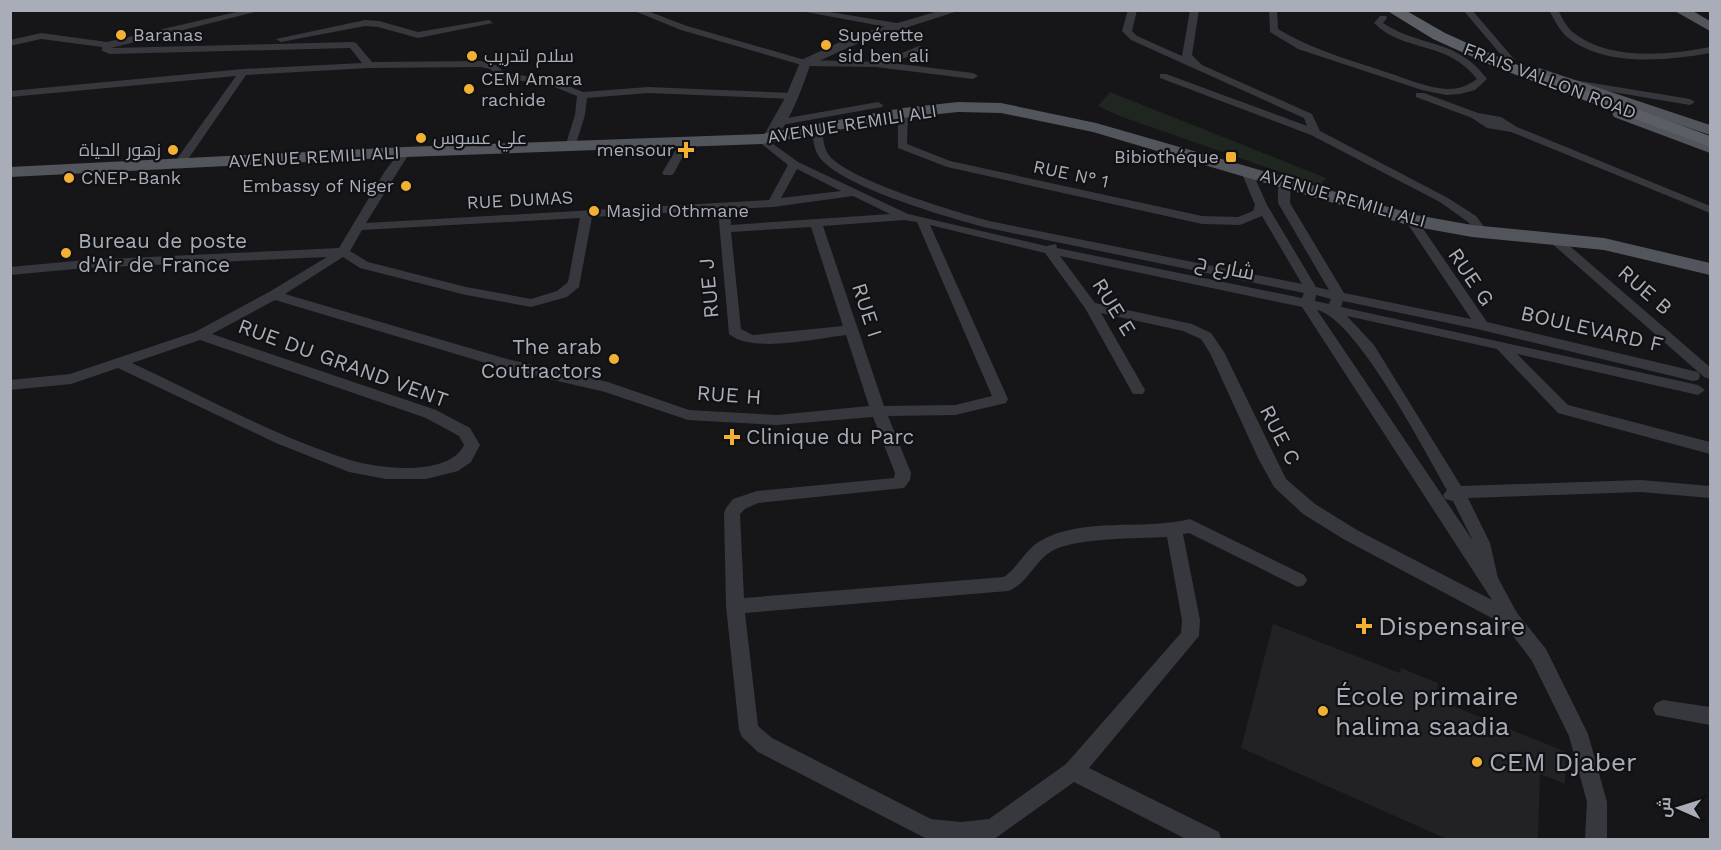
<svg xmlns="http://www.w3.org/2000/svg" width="1721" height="850" font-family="'Work Sans',Cairo,sans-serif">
  <rect width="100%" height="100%" fill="#161618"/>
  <!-- built -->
  <path fill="#222225" d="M 1273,624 L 1400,673 L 1401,668 L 1438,683 L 1436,699 L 1566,752 L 1565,784 L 1540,774 L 1538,839 L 1447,839 L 1241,748 Z"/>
  <!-- green -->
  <path fill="#1e261f" d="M 1110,92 L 1326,178 L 1320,186 L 1122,117 L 1098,106 Z"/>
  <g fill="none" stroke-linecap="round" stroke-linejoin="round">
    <!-- minor -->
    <path fill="#37383d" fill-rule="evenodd" d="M 245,10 L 263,10 L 111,48 L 353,42 L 356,43 L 372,62 L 481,61 L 496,65 L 505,73 L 554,80 L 583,92 L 648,87 L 793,93 L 798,96 L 793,99 L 648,93 L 587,98 L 585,115 L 575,147 L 570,150 L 565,147 L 575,115 L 577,96 L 552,86 L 499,77 L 490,69 L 481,67 L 369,68 L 246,75 L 184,165 L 180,166 L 174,163 L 236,76 L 10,97 L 10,91 L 243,69 L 362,63 L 350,48 L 110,54 L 102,51 L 102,47 L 41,39 L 10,46 L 10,40 L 41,33 L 107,42 Z
      M 632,10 L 645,10 L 687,26 L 805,60 L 880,62 L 919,46 L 922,47 L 922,51 L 892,63 L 973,73 L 978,76 L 973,79 L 876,67 L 805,66 L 681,30 Z
      M 795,10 L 818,10 L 903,24 L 908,27 L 903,30 Z
      M 1128,10 L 1137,10 L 1132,31 L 1137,36 L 1182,56 L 1190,10 L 1199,10 L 1192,55 L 1202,65 L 1312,114 L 1320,131 L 1448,198 L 1476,216 L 1488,232 L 1482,236 L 1478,235 L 1468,222 L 1440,202 L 1311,135 L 1160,78 L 1160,74 L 1166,74 L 1307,126 L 1304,118 L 1131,40 L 1122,31 Z
      M 1269,10 L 1277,10 L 1278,29 C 1313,50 1350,60 1389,73 C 1407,79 1428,88 1447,89 C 1459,89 1467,86 1477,79 C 1447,40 1404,53 1374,23 L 1380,16 L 1386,16 L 1387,18 L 1383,23 C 1421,48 1457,38 1487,79 L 1475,90 L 1460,94 L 1446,95 L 1422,90 L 1298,49 L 1270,32 Z
      M 1463,10 L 1472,10 L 1514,59 L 1514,63 L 1508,63 Z
      M 1549,10 L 1558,10 C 1562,18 1567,28 1574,33 C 1610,61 1668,55 1710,47 L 1710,53 C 1667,61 1604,67 1567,37 C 1559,30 1554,19 1549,10 Z
      M 365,20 L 379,21 L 418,32 L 489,20 L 493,23 L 418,38 L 378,27 L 365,26 L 281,42 L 276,39 Z
      M 1574,80 L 1690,99 L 1695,102 L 1690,105 L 1571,85 L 1569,83 Z
      M 1416,93 L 1424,93 L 1478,113 L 1501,117 L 1517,127 L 1710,206 L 1710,213 L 1511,132 L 1487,128 L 1472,118 L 1416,97 Z
      M 878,102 L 883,105 L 882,107 L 776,126 L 771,123 L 776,120 Z
      M 903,110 L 908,113 L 907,144 L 950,161 L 1202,216 L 1238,217 L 1253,211 L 1255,205 L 1241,171 L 1243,169 L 1251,169 L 1267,205 L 1316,287 L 1329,290 L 1278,203 C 1278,194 1276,181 1287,179 L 1291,180 L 1290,203 L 1344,293 L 1471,319 L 1405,220 L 1407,217 L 1415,217 L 1487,322 L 1698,372 L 1700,376 L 1698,380 L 1693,381 L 1477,329 L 1343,301 L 1341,307 L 1698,385 L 1705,390 L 1698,395 L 1517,354 L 1568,405 L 1710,442 L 1710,454 L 1558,413 L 1497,349 L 1347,316 L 1374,345 L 1461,486 L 1641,480 L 1710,486 L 1710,498 L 1641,492 L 1468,498 L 1490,543 L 1498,578 L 1517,613 L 1546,649 L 1588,734 L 1607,802 L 1607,840 L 1585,840 L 1587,802 L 1569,736 L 1532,661 L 1505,625 L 1345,540 L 1303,514 L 1274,487 L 1258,458 L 1210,353 L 1201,339 L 1183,331 L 1101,313 L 1145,390 L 1143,394 L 1133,394 L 1085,308 L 1045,253 L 930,225 L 1008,399 L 1006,403 L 955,415 L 888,416 L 911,473 L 910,480 L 904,488 L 758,503 L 745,509 L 740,514 L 744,598 L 1004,577 C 1018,567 1026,549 1040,541 C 1084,516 1142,531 1190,519 L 1304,575 L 1307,580 L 1304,585 L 1298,587 L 1189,533 L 1183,534 L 1200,620 L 1199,636 L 1089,768 L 1219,832 L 1221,840 L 1188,840 L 1074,782 L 993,840 L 929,840 L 758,752 L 742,737 L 739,730 L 726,606 L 724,513 L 726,508 L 733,499 L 757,491 L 894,478 L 895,473 L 873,417 L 777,425 L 688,420 L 605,392 L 506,369 L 275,300 L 212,334 L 436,410 L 470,428 L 480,445 L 471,462 L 458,471 L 426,479 L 386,479 L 349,472 L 276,443 L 118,368 L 71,384 L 10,390 L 10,380 L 70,374 L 195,332 L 269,292 L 327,257 L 86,268 L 10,275 L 10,267 L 86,260 L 339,248 L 385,171 L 401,150 L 405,149 L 410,152 L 366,223 L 769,200 L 788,165 L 758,141 L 757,139 L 762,136 L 798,162 L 908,214 L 1046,246 L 1056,244 L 1057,248 L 1302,298 L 1304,293 L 988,228 C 950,218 844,188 820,158 C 813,149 813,138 812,127 L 817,124 L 822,127 C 823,136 823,146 828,154 C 846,180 957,212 989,221 L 1302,284 L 1262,216 L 1240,225 L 1202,224 L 947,167 L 898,148 L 898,113 ZM 797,169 L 841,191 L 781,198 ZM 853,196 L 890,214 L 731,225 L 730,209 L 773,207 ZM 718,210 L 729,334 C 752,354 817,338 846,335 L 869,406 L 777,415 L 689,410 L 608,382 L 507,359 L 285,294 L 343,257 L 360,268 L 466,295 L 531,307 L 567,297 L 579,287 L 592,217 ZM 580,218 L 568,282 L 557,291 L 531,299 L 466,287 L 368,262 L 350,251 L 362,230 ZM 904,220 L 917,222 L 992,396 L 955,405 L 884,406 L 823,226 ZM 811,227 L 843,326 L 753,335 L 741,329 L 731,232 ZM 1060,256 L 1302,307 L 1492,600 L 1357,530 L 1315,504 L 1286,479 L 1224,352 L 1211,333 L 1192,324 L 1095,303 ZM 1316,295 L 1331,299 L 1329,304 L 1315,301 ZM 1317,310 C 1356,318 1425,452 1447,490 L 1443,495 L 1445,499 L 1453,501 L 1473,541 ZM 200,340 L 426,418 L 459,436 L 464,445 C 449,477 379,469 350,460 C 276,437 203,396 132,363 ZM 1167,537 L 1182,620 L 1181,633 L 1066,764 L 989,819 L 961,822 L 931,819 L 772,738 L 758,726 L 745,613 L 1008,591 C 1028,584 1034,561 1052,551 C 1077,537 1137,539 1167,537 Z
      M 685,140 L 690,143 L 674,173 L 672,175 L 664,175 L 662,173 L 680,143 Z
      M 1553,234 L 1557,235 L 1710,367 L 1710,379 L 1704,377 L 1549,241 L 1547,238 Z
      M 1663,700 L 1710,707 L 1710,725 L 1656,715 L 1653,709 L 1656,703 Z"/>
    <!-- tertiary -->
    <path fill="#37383d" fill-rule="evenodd" d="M 942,10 L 961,10 L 861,42 L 810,65 C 805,81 785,137 770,141 L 765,140 L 763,137 L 786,96 L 801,60 L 853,36 Z"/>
    <!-- primary -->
    <path fill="#53555c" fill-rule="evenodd" d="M 1673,10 L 1691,10 L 1710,21 L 1710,31 Z
      M 1539,68 L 1710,125 L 1710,135 L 1534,76 L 1531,73 Z
      M 958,102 L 1001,103 L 1096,123 L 1416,215 L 1472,225 L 1604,238 L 1710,263 L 1710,275 L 1604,250 L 1472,237 L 1411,226 L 1093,132 L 1001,113 L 958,112 L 903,118 L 762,144 L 405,157 L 10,177 L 10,167 L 405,147 L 762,134 L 903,108 Z
      M 1620,108 L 1710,142 L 1710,153 L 1614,117 L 1612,113 L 1614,109 Z"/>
    <!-- trunk -->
    <path fill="#5b5e65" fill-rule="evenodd" d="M 1386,10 L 1405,10 L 1445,33 L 1507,61 L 1710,136 L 1710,147 L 1495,67 L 1433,39 Z"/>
  </g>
  <!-- markers -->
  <g fill="#f2b134" stroke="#111113" stroke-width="2">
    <circle cx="121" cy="35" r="6"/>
    <circle cx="826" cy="45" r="6"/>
    <circle cx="472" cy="56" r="6"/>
    <circle cx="469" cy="89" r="6"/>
    <circle cx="421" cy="138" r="6"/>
    <circle cx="173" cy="150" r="6"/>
    <path d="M683 141h6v6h6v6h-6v6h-6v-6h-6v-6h6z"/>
    <rect x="1225" y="151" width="12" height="12" rx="3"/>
    <circle cx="69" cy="178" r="6"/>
    <circle cx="406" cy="186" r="6"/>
    <circle cx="594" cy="211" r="6"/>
    <circle cx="66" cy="253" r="6"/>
    <circle cx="614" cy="359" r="6"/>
    <path d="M729 428h6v6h6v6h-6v6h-6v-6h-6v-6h6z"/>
    <path d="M1361 617h6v6h6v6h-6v6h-6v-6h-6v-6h6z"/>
    <circle cx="1323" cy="711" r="6"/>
    <circle cx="1477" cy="762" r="6"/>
  </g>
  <g text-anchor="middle" stroke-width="4.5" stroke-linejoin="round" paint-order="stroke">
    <!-- far-poi labels -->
    <g font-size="18" fill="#a8adb8" stroke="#111113" text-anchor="start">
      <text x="133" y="41">Baranas</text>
      <text x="838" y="41">Supérette<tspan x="838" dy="21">sid ben ali</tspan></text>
      <text x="484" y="62">سلام لتدريب</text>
      <text x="481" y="85">CEM Amara<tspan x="481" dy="21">rachide</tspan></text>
      <text x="433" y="144">علي عسوس</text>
      <text x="161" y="156" text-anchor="end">زهور الحياة</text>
      <text x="674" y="156" text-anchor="end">mensour</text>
      <text x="1219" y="163" text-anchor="end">Bibiothéque</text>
      <text x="81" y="184">CNEP-Bank</text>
      <text x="394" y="192" text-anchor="end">Embassy of Niger</text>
      <text x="606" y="217">Masjid Othmane</text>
    </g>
    <!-- far-street labels -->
    <g font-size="18" fill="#a8adb8" stroke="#111113">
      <text transform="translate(1550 81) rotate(21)" y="6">FRAIS VALLON ROAD</text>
      <text transform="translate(852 124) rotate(-9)" y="6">AVENUE REMILI ALI</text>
      <text transform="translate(314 157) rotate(-3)" y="6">AVENUE REMILI ALI</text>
      <text transform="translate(1071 174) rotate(12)" y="6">RUE N° 1</text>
      <text transform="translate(1343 198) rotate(16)" y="6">AVENUE REMILI ALI</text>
      <text transform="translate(520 200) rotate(-3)" y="6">RUE DUMAS</text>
    </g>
    <!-- poi labels -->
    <g font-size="21" fill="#a8adb8" stroke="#111113" text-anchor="start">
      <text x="78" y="248">Bureau de poste<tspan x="78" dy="24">d'Air de France</tspan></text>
      <text x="602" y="354" text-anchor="end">The arab<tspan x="602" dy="24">Coutractors</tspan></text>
      <text x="746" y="444">Clinique du Parc</text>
    </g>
    <!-- street labels -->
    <g font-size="21" fill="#a8adb8" stroke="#111113">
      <text transform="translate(1225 267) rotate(12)" y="7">شارع ح</text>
      <text transform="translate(1471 277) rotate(56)" y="7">RUE G</text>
      <text transform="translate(709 288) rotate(-95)" y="7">RUE J</text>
      <text transform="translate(1645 290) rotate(41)" y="7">RUE B</text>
      <text transform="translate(1114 307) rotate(58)" y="7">RUE E</text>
      <text transform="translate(867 310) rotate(72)" y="7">RUE I</text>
      <text transform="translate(1592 329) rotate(13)" y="7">BOULEVARD F</text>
      <text transform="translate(343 363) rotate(20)" y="7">RUE DU GRAND VENT</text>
      <text transform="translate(729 395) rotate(4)" y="7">RUE H</text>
      <text transform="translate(1280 435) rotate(63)" y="7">RUE C</text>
    </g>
    <!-- near-poi labels -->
    <g font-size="26" fill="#a8adb8" stroke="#111113" text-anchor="start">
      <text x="1378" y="635">Dispensaire</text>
      <text x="1335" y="705">École primaire<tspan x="1335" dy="30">halima saadia</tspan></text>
      <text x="1489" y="771">CEM Djaber</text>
    </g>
  </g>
  <!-- border -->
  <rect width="1721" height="850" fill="none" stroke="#a8adb8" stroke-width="24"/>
  <!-- north arrow -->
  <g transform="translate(1679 808) rotate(273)" stroke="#111113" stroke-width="4.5" paint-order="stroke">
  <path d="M0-4.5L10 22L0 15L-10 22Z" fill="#a8adb8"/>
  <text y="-9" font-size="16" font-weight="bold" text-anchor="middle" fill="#a8adb8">ش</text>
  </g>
</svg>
